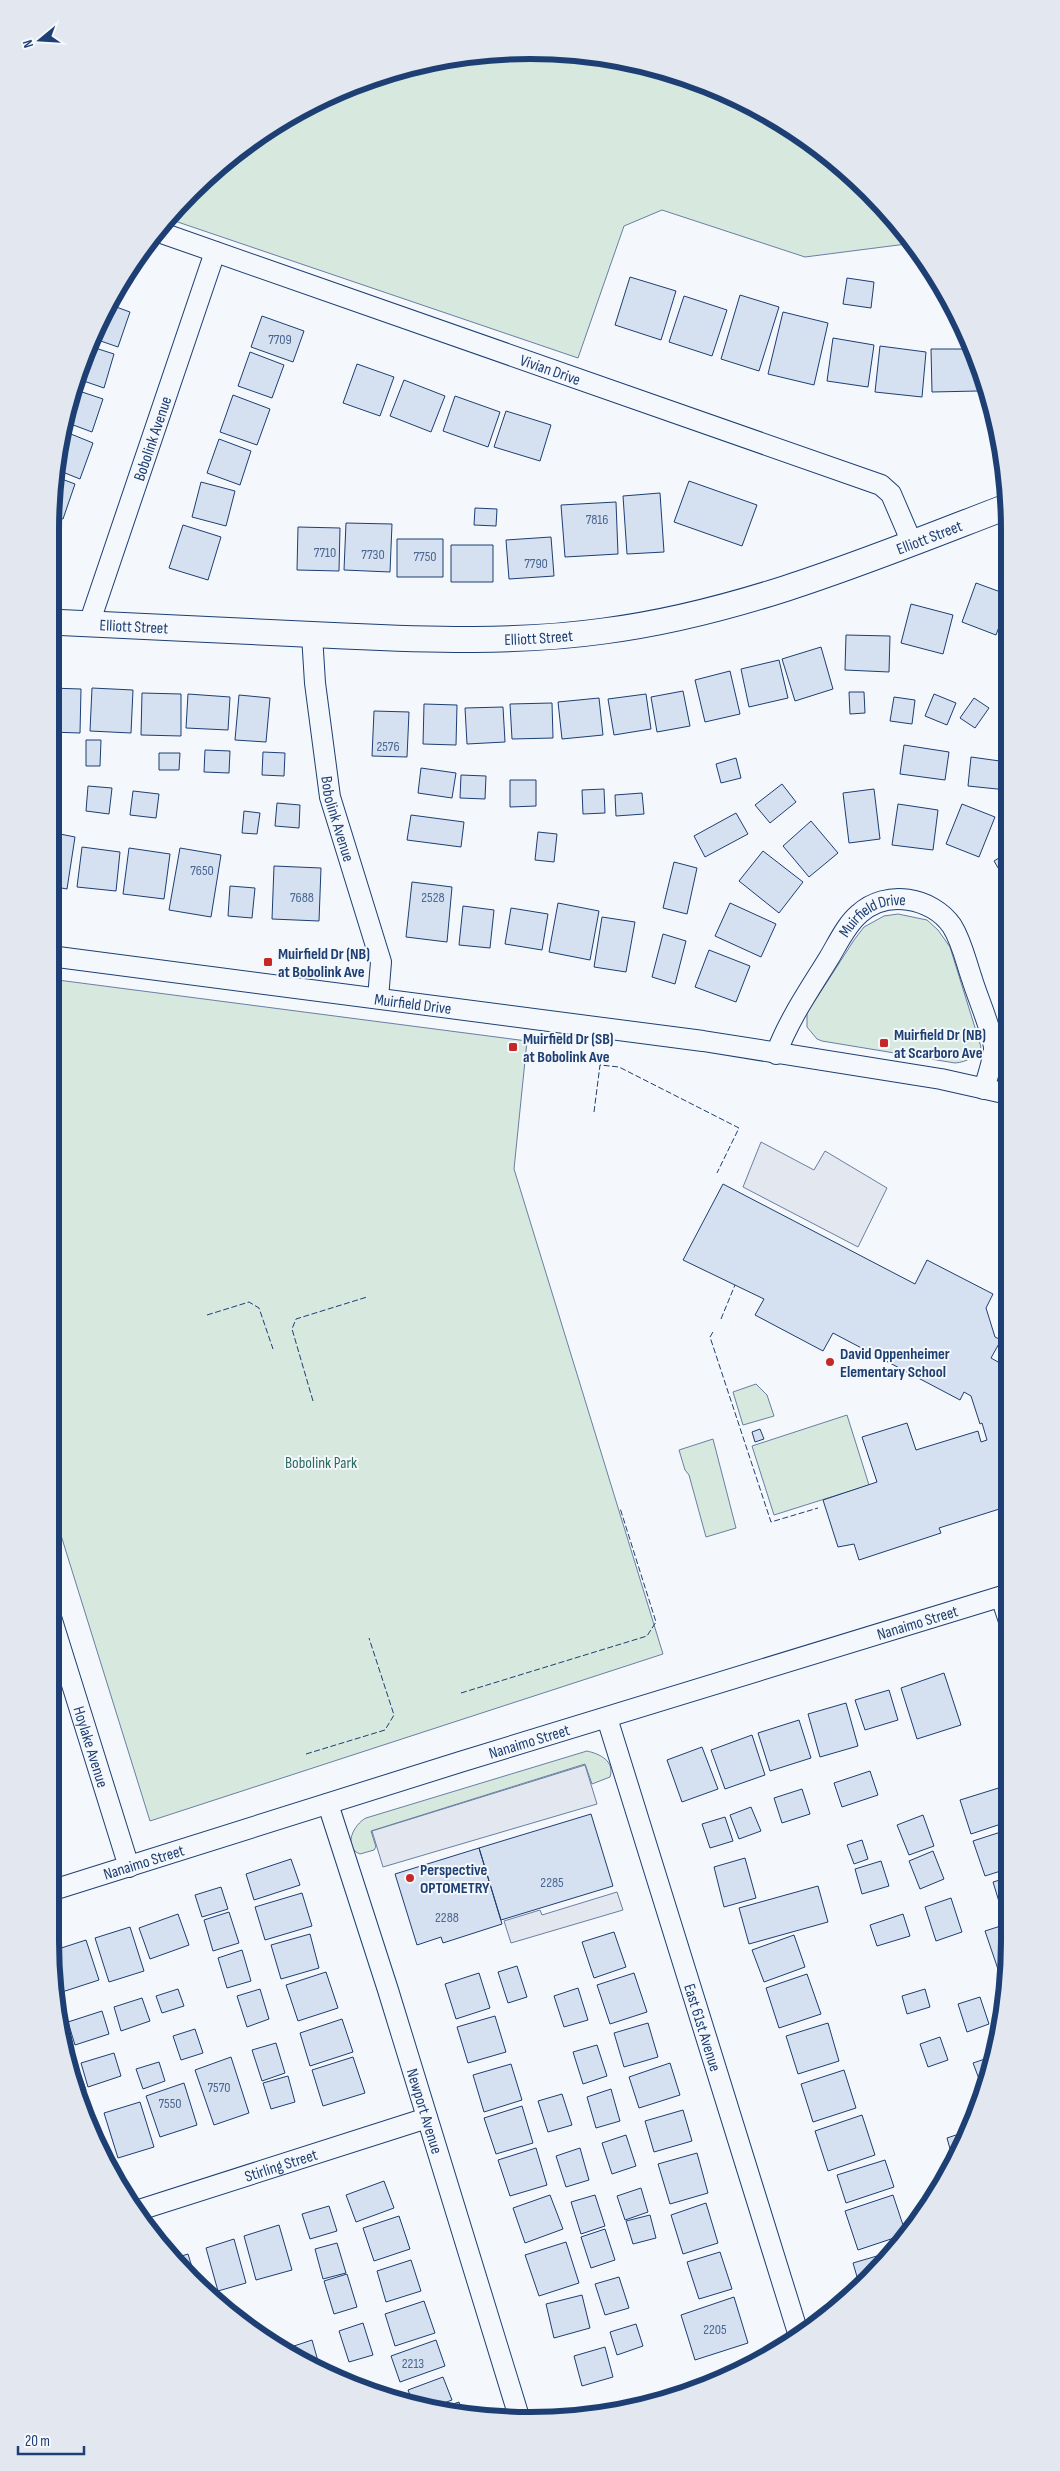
<svg xmlns="http://www.w3.org/2000/svg" width="1060" height="2471" font-family="'Sofia Sans Condensed',sans-serif">
  <rect width="100%" height="100%" fill="#f4f7fb"/>
  <!-- green -->
  <path fill="#d7e8df" stroke="#687fa3" d="M 499,51 L 593,54 L 685,76 L 822,149 L 914,243 L 805,257 L 662,210 L 624,226 L 578,358 L 166,218 L 238,149 L 318,99 L 406,66 Z
    M 898,914 L 927,920 L 938,930 L 950,947 L 981,1047 C 975,1057 967,1062 955,1063 L 822,1041 L 817,1039 L 807,1027 L 807,1013 L 854,940 L 864,927 L 884,916 Z
    M 50,979 L 527,1041 L 514,1169 L 663,1654 L 150,1821 L 50,1500 Z
    M 756,1384 L 767,1395 L 774,1416 L 743,1425 L 733,1392 Z
    M 847,1415 L 869,1485 L 774,1515 L 752,1446 Z
    M 713,1439 L 736,1528 L 706,1537 L 689,1475 L 685,1470 L 679,1450 Z
    M 587,1751 C 600,1754 615,1761 610,1777 L 592,1784 L 585,1764 L 371,1831 L 376,1847 L 374,1850 L 360,1854 C 342,1847 354,1824 366,1818 Z"/>
  <!-- parking -->
  <path fill="#e3e8f0" stroke="#687fa3" d="M 761,1142 L 814,1170 L 825,1151 L 887,1188 L 858,1247 L 743,1187 Z
    M 585,1765 L 597,1804 L 383,1867 L 372,1831 Z
    M 617,1892 L 623,1910 L 511,1943 L 504,1921 L 540,1910 L 542,1915 Z"/>
  <!-- building -->
  <path fill="#d5e0f0" stroke="#1d3f73" d="M 630,277 L 676,291 L 661,340 L 615,325 Z
    M 847,278 L 874,282 L 871,308 L 843,304 Z
    M 740,295 L 779,307 L 759,371 L 721,359 Z
    M 684,296 L 727,310 L 712,356 L 669,342 Z
    M 108,304 L 130,312 L 118,347 L 92,338 Z
    M 783,312 L 828,323 L 814,385 L 768,374 Z
    M 262,316 L 304,331 L 293,362 L 251,347 Z
    M 833,338 L 874,345 L 868,387 L 827,381 Z
    M 89,346 L 114,354 L 104,388 L 75,378 Z
    M 880,346 L 926,352 L 922,397 L 875,392 Z
    M 931,349 L 974,349 L 978,362 L 978,391 L 932,392 Z
    M 250,352 L 284,365 L 272,398 L 238,386 Z
    M 357,364 L 394,377 L 380,416 L 343,403 Z
    M 404,380 L 445,396 L 431,432 L 390,416 Z
    M 73,389 L 103,399 L 92,432 L 68,423 Z
    M 233,395 L 270,409 L 257,445 L 220,432 Z
    M 455,396 L 500,412 L 488,447 L 443,431 Z
    M 506,411 L 551,425 L 540,461 L 494,447 Z
    M 66,432 L 93,443 L 80,479 L 60,471 Z
    M 219,439 L 251,451 L 240,485 L 207,473 Z
    M 59,478 L 75,484 L 63,519 L 52,515 Z
    M 689,481 L 757,505 L 742,546 L 674,522 Z
    M 201,482 L 235,491 L 226,526 L 192,517 Z
    M 660,493 L 664,552 L 627,554 L 623,496 Z
    M 616,502 L 618,554 L 565,557 L 561,505 Z
    M 475,508 L 497,509 L 496,526 L 474,525 Z
    M 346,523 L 392,524 L 390,572 L 344,570 Z
    M 183,525 L 221,537 L 208,580 L 169,568 Z
    M 298,527 L 340,528 L 339,571 L 297,570 Z
    M 551,537 L 554,576 L 509,579 L 506,540 Z
    M 397,539 L 443,539 L 443,577 L 397,577 Z
    M 451,545 L 493,545 L 493,582 L 451,582 Z
    M 976,583 L 1006,594 L 1006,608 L 996,635 L 962,622 Z
    M 911,604 L 953,615 L 943,654 L 901,643 Z
    M 846,635 L 890,636 L 889,672 L 845,670 Z
    M 821,647 L 833,689 L 795,701 L 782,659 Z
    M 779,660 L 788,698 L 749,707 L 741,669 Z
    M 730,671 L 740,714 L 705,722 L 695,680 Z
    M 50,688 L 81,689 L 80,733 L 50,732 Z
    M 92,688 L 133,690 L 131,733 L 90,731 Z
    M 683,691 L 690,726 L 657,732 L 651,697 Z
    M 849,692 L 864,692 L 865,713 L 850,714 Z
    M 142,693 L 181,694 L 181,736 L 141,735 Z
    M 188,694 L 230,697 L 228,730 L 186,728 Z
    M 646,694 L 651,729 L 614,735 L 608,699 Z
    M 934,694 L 956,703 L 947,725 L 925,716 Z
    M 239,695 L 270,698 L 266,742 L 235,740 Z
    M 894,697 L 915,700 L 912,724 L 890,721 Z
    M 599,698 L 603,735 L 562,739 L 558,702 Z
    M 974,698 L 989,708 L 975,728 L 960,718 Z
    M 552,703 L 553,738 L 512,739 L 510,704 Z
    M 424,704 L 457,705 L 456,745 L 423,744 Z
    M 503,707 L 505,742 L 467,744 L 465,708 Z
    M 374,711 L 409,712 L 407,757 L 372,756 Z
    M 86,740 L 101,740 L 100,766 L 86,766 Z
    M 904,745 L 949,752 L 945,780 L 900,774 Z
    M 205,750 L 230,751 L 229,773 L 204,772 Z
    M 263,752 L 285,753 L 284,776 L 262,775 Z
    M 159,753 L 180,753 L 179,770 L 159,770 Z
    M 971,757 L 1007,762 L 1007,790 L 968,786 Z
    M 736,758 L 741,778 L 721,783 L 716,764 Z
    M 421,768 L 456,773 L 452,798 L 418,793 Z
    M 461,775 L 486,776 L 485,799 L 460,798 Z
    M 510,780 L 536,780 L 536,806 L 510,807 Z
    M 782,784 L 796,802 L 770,823 L 755,805 Z
    M 88,786 L 112,788 L 109,814 L 86,811 Z
    M 604,789 L 605,813 L 583,814 L 582,790 Z
    M 874,789 L 880,839 L 849,843 L 843,793 Z
    M 50,790 L 61,792 L 57,817 L 50,816 Z
    M 133,791 L 159,794 L 156,818 L 130,815 Z
    M 642,793 L 644,814 L 616,816 L 615,795 Z
    M 277,803 L 300,805 L 299,828 L 275,826 Z
    M 898,804 L 938,810 L 933,850 L 892,845 Z
    M 962,804 L 995,817 L 979,857 L 946,844 Z
    M 244,811 L 260,813 L 257,834 L 242,833 Z
    M 736,813 L 748,834 L 705,857 L 694,836 Z
    M 411,815 L 464,822 L 461,847 L 407,840 Z
    M 811,821 L 838,853 L 809,877 L 783,846 Z
    M 50,832 L 75,837 L 67,889 L 50,886 Z
    M 538,832 L 557,834 L 554,862 L 535,860 Z
    M 82,847 L 120,852 L 116,891 L 77,887 Z
    M 129,848 L 170,854 L 164,899 L 123,894 Z
    M 180,848 L 221,855 L 211,917 L 169,910 Z
    M 763,851 L 803,882 L 779,913 L 739,881 Z
    M 1007,853 L 1007,883 L 994,861 Z
    M 674,862 L 697,868 L 687,914 L 663,908 Z
    M 274,866 L 321,868 L 319,921 L 272,919 Z
    M 412,882 L 452,887 L 447,942 L 406,937 Z
    M 230,886 L 255,888 L 252,918 L 228,916 Z
    M 558,903 L 599,911 L 590,960 L 549,952 Z
    M 730,903 L 776,924 L 761,957 L 715,936 Z
    M 463,906 L 494,910 L 490,948 L 459,945 Z
    M 511,908 L 548,914 L 542,950 L 505,944 Z
    M 602,917 L 635,922 L 626,972 L 594,967 Z
    M 663,934 L 686,941 L 675,984 L 652,977 Z
    M 709,950 L 750,966 L 736,1002 L 695,987 Z
    M 723,1184 L 915,1284 L 927,1260 L 993,1294 L 986,1308 L 995,1337 L 1001,1340 L 991,1358 L 1007,1367 L 1008,1371 L 1009,1506 L 939,1528 L 941,1533 L 859,1560 L 854,1544 L 838,1547 L 823,1500 L 877,1482 L 862,1437 L 907,1423 L 916,1450 L 978,1431 L 981,1442 L 987,1440 L 982,1423 L 980,1424 L 971,1396 L 964,1392 L 960,1400 L 833,1333 L 823,1351 L 755,1315 L 764,1299 L 683,1260 Z
    M 760,1429 L 764,1439 L 755,1442 L 752,1432 Z
    M 944,1673 L 961,1725 L 917,1739 L 901,1688 Z
    M 889,1690 L 898,1720 L 865,1730 L 855,1700 Z
    M 846,1703 L 858,1746 L 820,1757 L 808,1714 Z
    M 799,1720 L 811,1758 L 770,1771 L 758,1733 Z
    M 752,1735 L 765,1775 L 725,1789 L 711,1750 Z
    M 702,1747 L 718,1789 L 682,1802 L 667,1760 Z
    M 870,1771 L 878,1795 L 842,1807 L 834,1783 Z
    M 1005,1786 L 1010,1798 L 1010,1821 L 971,1834 L 960,1800 Z
    M 802,1789 L 810,1814 L 782,1823 L 774,1798 Z
    M 751,1807 L 761,1831 L 739,1839 L 730,1815 Z
    M 591,1814 L 613,1886 L 501,1920 L 479,1848 Z
    M 923,1815 L 934,1846 L 909,1855 L 897,1825 Z
    M 725,1817 L 733,1841 L 710,1848 L 702,1824 Z
    M 1010,1829 L 1010,1868 L 985,1876 L 973,1841 Z
    M 862,1840 L 868,1859 L 854,1864 L 847,1845 Z
    M 479,1848 L 502,1924 L 443,1943 L 441,1937 L 417,1945 L 395,1874 Z
    M 933,1851 L 944,1879 L 920,1889 L 909,1861 Z
    M 745,1858 L 756,1898 L 724,1907 L 714,1867 Z
    M 291,1859 L 300,1885 L 254,1900 L 246,1874 Z
    M 881,1861 L 889,1886 L 862,1894 L 855,1869 Z
    M 1010,1877 L 1010,1916 L 1004,1918 L 993,1882 Z
    M 818,1886 L 828,1922 L 749,1944 L 739,1908 Z
    M 221,1887 L 228,1909 L 202,1917 L 195,1895 Z
    M 302,1893 L 312,1926 L 265,1940 L 255,1907 Z
    M 951,1898 L 962,1932 L 936,1941 L 925,1907 Z
    M 229,1912 L 239,1943 L 213,1951 L 204,1920 Z
    M 178,1914 L 189,1945 L 150,1959 L 139,1928 Z
    M 903,1914 L 910,1936 L 877,1946 L 870,1925 Z
    M 1010,1923 L 1010,1941 L 1003,1984 L 985,1931 Z
    M 130,1927 L 144,1971 L 109,1982 L 95,1938 Z
    M 614,1932 L 626,1967 L 594,1978 L 582,1942 Z
    M 310,1934 L 319,1968 L 281,1979 L 271,1945 Z
    M 794,1935 L 805,1967 L 764,1982 L 752,1950 Z
    M 86,1940 L 99,1980 L 62,1992 L 52,1951 Z
    M 242,1950 L 251,1981 L 227,1988 L 218,1958 Z
    M 517,1966 L 527,1997 L 508,2003 L 498,1972 Z
    M 326,1972 L 338,2008 L 298,2021 L 286,1985 Z
    M 479,1973 L 490,2008 L 456,2019 L 445,1984 Z
    M 634,1973 L 647,2012 L 610,2024 L 597,1985 Z
    M 807,1974 L 821,2014 L 779,2028 L 766,1988 Z
    M 578,1988 L 588,2020 L 564,2027 L 554,1996 Z
    M 178,1989 L 184,2006 L 162,2013 L 156,1996 Z
    M 260,1989 L 269,2019 L 247,2027 L 237,1996 Z
    M 925,1989 L 930,2007 L 907,2014 L 902,1996 Z
    M 980,1997 L 989,2024 L 967,2032 L 958,2004 Z
    M 142,1998 L 150,2021 L 121,2031 L 114,2007 Z
    M 102,2011 L 109,2034 L 75,2045 L 68,2022 Z
    M 495,2016 L 506,2052 L 468,2063 L 457,2027 Z
    M 342,2019 L 353,2052 L 310,2066 L 300,2033 Z
    M 648,2023 L 658,2057 L 624,2067 L 614,2033 Z
    M 828,2023 L 839,2061 L 798,2074 L 786,2036 Z
    M 195,2029 L 203,2053 L 181,2060 L 173,2036 Z
    M 940,2037 L 948,2060 L 928,2067 L 920,2044 Z
    M 276,2043 L 285,2073 L 262,2081 L 252,2050 Z
    M 597,2045 L 607,2076 L 583,2084 L 573,2052 Z
    M 114,2053 L 121,2076 L 88,2087 L 81,2063 Z
    M 231,2057 L 249,2113 L 214,2125 L 195,2070 Z
    M 353,2057 L 365,2093 L 323,2106 L 312,2070 Z
    M 991,2057 L 985,2092 L 984,2092 L 973,2063 Z
    M 159,2062 L 165,2081 L 143,2089 L 136,2069 Z
    M 670,2063 L 680,2095 L 639,2108 L 629,2077 Z
    M 511,2064 L 522,2100 L 484,2112 L 473,2075 Z
    M 77,2065 L 86,2090 L 75,2094 L 71,2067 Z
    M 844,2070 L 856,2108 L 813,2122 L 801,2084 Z
    M 288,2076 L 295,2102 L 271,2109 L 263,2083 Z
    M 184,2083 L 197,2125 L 160,2137 L 146,2096 Z
    M 611,2089 L 620,2121 L 596,2128 L 587,2097 Z
    M 562,2094 L 572,2125 L 548,2132 L 538,2101 Z
    M 140,2102 L 154,2147 L 118,2158 L 104,2113 Z
    M 522,2106 L 533,2143 L 496,2154 L 484,2118 Z
    M 683,2110 L 692,2141 L 654,2152 L 645,2121 Z
    M 91,2115 L 107,2160 L 105,2160 L 85,2117 Z
    M 862,2115 L 875,2155 L 828,2171 L 815,2131 Z
    M 965,2132 L 952,2156 L 947,2138 Z
    M 626,2135 L 636,2166 L 612,2174 L 602,2143 Z
    M 536,2148 L 547,2185 L 510,2196 L 498,2160 Z
    M 580,2148 L 589,2180 L 566,2187 L 556,2156 Z
    M 697,2153 L 708,2193 L 670,2204 L 658,2164 Z
    M 885,2160 L 894,2187 L 846,2203 L 837,2175 Z
    M 384,2181 L 394,2208 L 356,2222 L 346,2195 Z
    M 641,2188 L 648,2212 L 625,2220 L 617,2196 Z
    M 550,2195 L 563,2229 L 525,2243 L 513,2208 Z
    M 595,2195 L 605,2226 L 581,2234 L 571,2202 Z
    M 893,2195 L 906,2234 L 858,2250 L 845,2211 Z
    M 706,2203 L 718,2243 L 683,2254 L 671,2215 Z
    M 329,2206 L 337,2231 L 310,2239 L 302,2214 Z
    M 650,2215 L 656,2238 L 633,2244 L 626,2221 Z
    M 399,2216 L 410,2249 L 374,2261 L 363,2228 Z
    M 279,2225 L 292,2270 L 256,2280 L 244,2236 Z
    M 605,2229 L 615,2260 L 591,2268 L 581,2237 Z
    M 234,2239 L 246,2283 L 218,2291 L 206,2248 Z
    M 566,2242 L 579,2283 L 539,2296 L 525,2255 Z
    M 337,2243 L 346,2273 L 323,2279 L 315,2249 Z
    M 894,2251 L 860,2287 L 853,2263 Z
    M 720,2252 L 732,2289 L 699,2299 L 687,2262 Z
    M 188,2254 L 196,2280 L 172,2259 Z
    M 411,2260 L 421,2291 L 386,2302 L 377,2271 Z
    M 347,2274 L 357,2307 L 334,2314 L 324,2281 Z
    M 619,2277 L 629,2308 L 605,2315 L 595,2284 Z
    M 582,2295 L 590,2328 L 554,2338 L 546,2304 Z
    M 734,2297 L 748,2343 L 695,2360 L 681,2315 Z
    M 424,2301 L 435,2333 L 395,2346 L 385,2314 Z
    M 363,2323 L 373,2355 L 349,2362 L 339,2331 Z
    M 636,2324 L 643,2346 L 617,2355 L 610,2332 Z
    M 312,2340 L 320,2368 L 290,2357 L 282,2350 Z
    M 436,2340 L 445,2366 L 400,2382 L 391,2356 Z
    M 605,2347 L 613,2377 L 582,2386 L 574,2356 Z
    M 443,2377 L 452,2400 L 428,2409 L 413,2403 L 408,2390 Z
    M 459,2402 L 463,2414 L 433,2411 Z"/>
  <g fill="none" stroke-linecap="round" stroke-linejoin="round">
    <defs>
      <g id="minor">
        <path id="s1" d="M 156,231 L 881,485 L 891,494 L 912,543"/>
        <path id="s2" d="M 89,624 L 215,252"/>
        <path id="s3" d="M 312,635 L 315,683 L 330,797 L 381,962 L 378,998"/>
        <path id="s4" d="M 50,956 L 703,1041 L 941,1079 L 1008,1094"/>
        <path id="s5" d="M 776,1054 C 789,1019 810,989 829,958 C 838,943 846,925 859,914 C 886,889 932,897 952,926 C 962,942 966,962 972,979 C 977,996 993,1033 994,1048 C 994,1058 987,1078 984,1089"/>
        <path d="M 1001,1597 L 1009,1621"/>
        <path id="s6" d="M 50,1614 L 129,1867"/>
        <path id="s7" d="M 607,1718 L 799,2336"/>
        <path id="s8" d="M 328,1804 L 388,1990 L 520,2420"/>
        <path id="s9" d="M 50,1891 L 460,1762 L 1009,1594"/>
        <path id="s10" d="M 136,2211 L 427,2118"/>
      </g>
      <g id="tertiary">
        <path id="s11" d="M 50,622 C 148,626 246,632 344,636 C 431,640 518,643 604,631 C 743,613 876,557 1006,507"/>
      </g>
    </defs>
    <!-- minor casing -->
    <use href="#minor" stroke="#1d3f73" stroke-width="22"/>
    <!-- tertiary casing -->
    <use href="#tertiary" stroke="#1d3f73" stroke-width="27"/>
    <!-- minor -->
    <use href="#minor" stroke="#f4f7fb" stroke-width="20"/>
    <!-- tertiary -->
    <use href="#tertiary" stroke="#f4f7fb" stroke-width="25"/>
    <!-- fence -->
    <path stroke="#1d3f73" stroke-width="1" stroke-dasharray="6 2.5" stroke-linecap="butt" d="M 594,1112 L 600,1065 L 619,1067 L 739,1128 L 717,1173
      M 207,1315 L 249,1302 L 259,1308 L 273,1349
      M 721,1319 L 735,1285
      M 713,1332 L 710,1337 L 771,1522 L 818,1508
      M 313,1401 L 292,1329 L 296,1319 L 367,1297
      M 461,1693 L 647,1636 L 656,1622 L 620,1508
      M 306,1754 L 385,1730 L 394,1715 L 369,1638"/>
  </g>
  <!-- markers -->
  <g fill="#c62828" stroke="#f4f7fb" stroke-width="2">
    <rect x="263" y="957" width="10" height="10" rx="2.5"/>
    <rect x="879" y="1038" width="10" height="10" rx="2.5"/>
    <rect x="508" y="1042" width="10" height="10" rx="2.5"/>
    <circle cx="830" cy="1362" r="5"/>
    <circle cx="410" cy="1878" r="5"/>
  </g>
  <g text-anchor="middle" stroke-width="4" stroke-linejoin="round" paint-order="stroke">
    <!-- number labels -->
    <g font-size="14" fill="#4b6792">
      <text x="280" y="344">7709</text>
      <text x="597" y="524">7816</text>
      <text x="325" y="557">7710</text>
      <text x="373" y="559">7730</text>
      <text x="425" y="561">7750</text>
      <text x="536" y="568">7790</text>
      <text x="388" y="751">2576</text>
      <text x="202" y="875">7650</text>
      <text x="302" y="902">7688</text>
      <text x="433" y="902">2528</text>
      <text x="552" y="1887">2285</text>
      <text x="447" y="1922">2288</text>
      <text x="219" y="2092">7570</text>
      <text x="170" y="2108">7550</text>
      <text x="715" y="2334">2205</text>
      <text x="413" y="2368">2213</text>
    </g>
    <!-- street labels -->
    <g font-size="16" fill="#1d3f73" stroke="#f4f7fb">
      <text dy="6" stroke="none"><textPath href="#s1" startOffset="418">Vivian Drive</textPath></text>
      <text dy="6" stroke="none"><textPath href="#s2" startOffset="196">Bobolink Avenue</textPath></text>
      <text dy="6" stroke="none"><textPath href="#s11" startOffset="894">Elliott Street</textPath></text>
      <text dy="6" stroke="none"><textPath href="#s11" startOffset="84">Elliott Street</textPath></text>
      <text dy="6" stroke="none"><textPath href="#s11" startOffset="489">Elliott Street</textPath></text>
      <text dy="6" stroke="none"><textPath href="#s3" startOffset="186">Bobolink Avenue</textPath></text>
      <text dy="6" stroke="none"><textPath href="#s5" startOffset="175">Muirfield Drive</textPath></text>
      <text dy="6" stroke="none"><textPath href="#s4" startOffset="366">Muirfield Drive</textPath></text>
      <text dy="6" stroke="none"><textPath href="#s9" startOffset="908">Nanaimo Street</textPath></text>
      <text dy="6" stroke="none"><textPath href="#s9" startOffset="502">Nanaimo Street</textPath></text>
      <text dy="6" stroke="none"><textPath href="#s6" startOffset="139">Hoylake Avenue</textPath></text>
      <text dy="6" stroke="none"><textPath href="#s9" startOffset="98">Nanaimo Street</textPath></text>
      <text dy="6" stroke="none"><textPath href="#s7" startOffset="324">East 61st Avenue</textPath></text>
      <text dy="6" stroke="none"><textPath href="#s8" startOffset="322">Newport Avenue</textPath></text>
      <text dy="6" stroke="none"><textPath href="#s10" startOffset="152">Stirling Street</textPath></text>
    </g>
    <!-- poi labels -->
    <g font-size="16" font-weight="bold" fill="#1d3f73" stroke="#f4f7fb" text-anchor="start">
      <text x="278" y="959">Muirfield Dr (NB)<tspan x="278" dy="18">at Bobolink Ave</tspan></text>
      <text x="894" y="1040">Muirfield Dr (NB)<tspan x="894" dy="18">at Scarboro Ave</tspan></text>
      <text x="523" y="1044">Muirfield Dr (SB)<tspan x="523" dy="18">at Bobolink Ave</tspan></text>
      <text x="840" y="1359">David Oppenheimer<tspan x="840" dy="18">Elementary School</tspan></text>
      <text x="420" y="1875">Perspective<tspan x="420" dy="18">OPTOMETRY</tspan></text>
    </g>
    <!-- park labels -->
    <g font-size="16" fill="#2c6c60" stroke="#f4f7fb">
      <text x="321" y="1468">Bobolink Park</text>
    </g>
  </g>
  <!-- crop -->
  <path d="M0 0H1060V2471H0ZM530 59H530A471 471 0 0 1 1001 530V1941A471 471 0 0 1 530 2412H530A471 471 0 0 1 59 1941V530A471 471 0 0 1 530 59Z" fill="#e3e8f0" fill-rule="evenodd"/>
  <path fill="none" stroke="#1d3f73" stroke-width="6" d="M530 59H530A471 471 0 0 1 1001 530V1941A471 471 0 0 1 530 2412H530A471 471 0 0 1 59 1941V530A471 471 0 0 1 530 59Z"/>
  <!-- north arrow -->
  <g transform="translate(40 40) rotate(252)" stroke="#f4f7fb" stroke-width="4" paint-order="stroke">
  <path d="M0-4L9 19L0 12L-9 19Z" fill="#1d3f73"/>
  <text y="-8" font-size="14" font-weight="bold" text-anchor="middle" fill="#1d3f73">N</text>
  </g>
  <!-- scale -->
  <path d="M18 2446v8h66v-8" fill="none" stroke="#1d3f73" stroke-width="2.5"/>
  <text x="25" y="2446" font-size="15" fill="#1d3f73" stroke="#f4f7fb" stroke-width="4" paint-order="stroke">20 m</text>
</svg>
